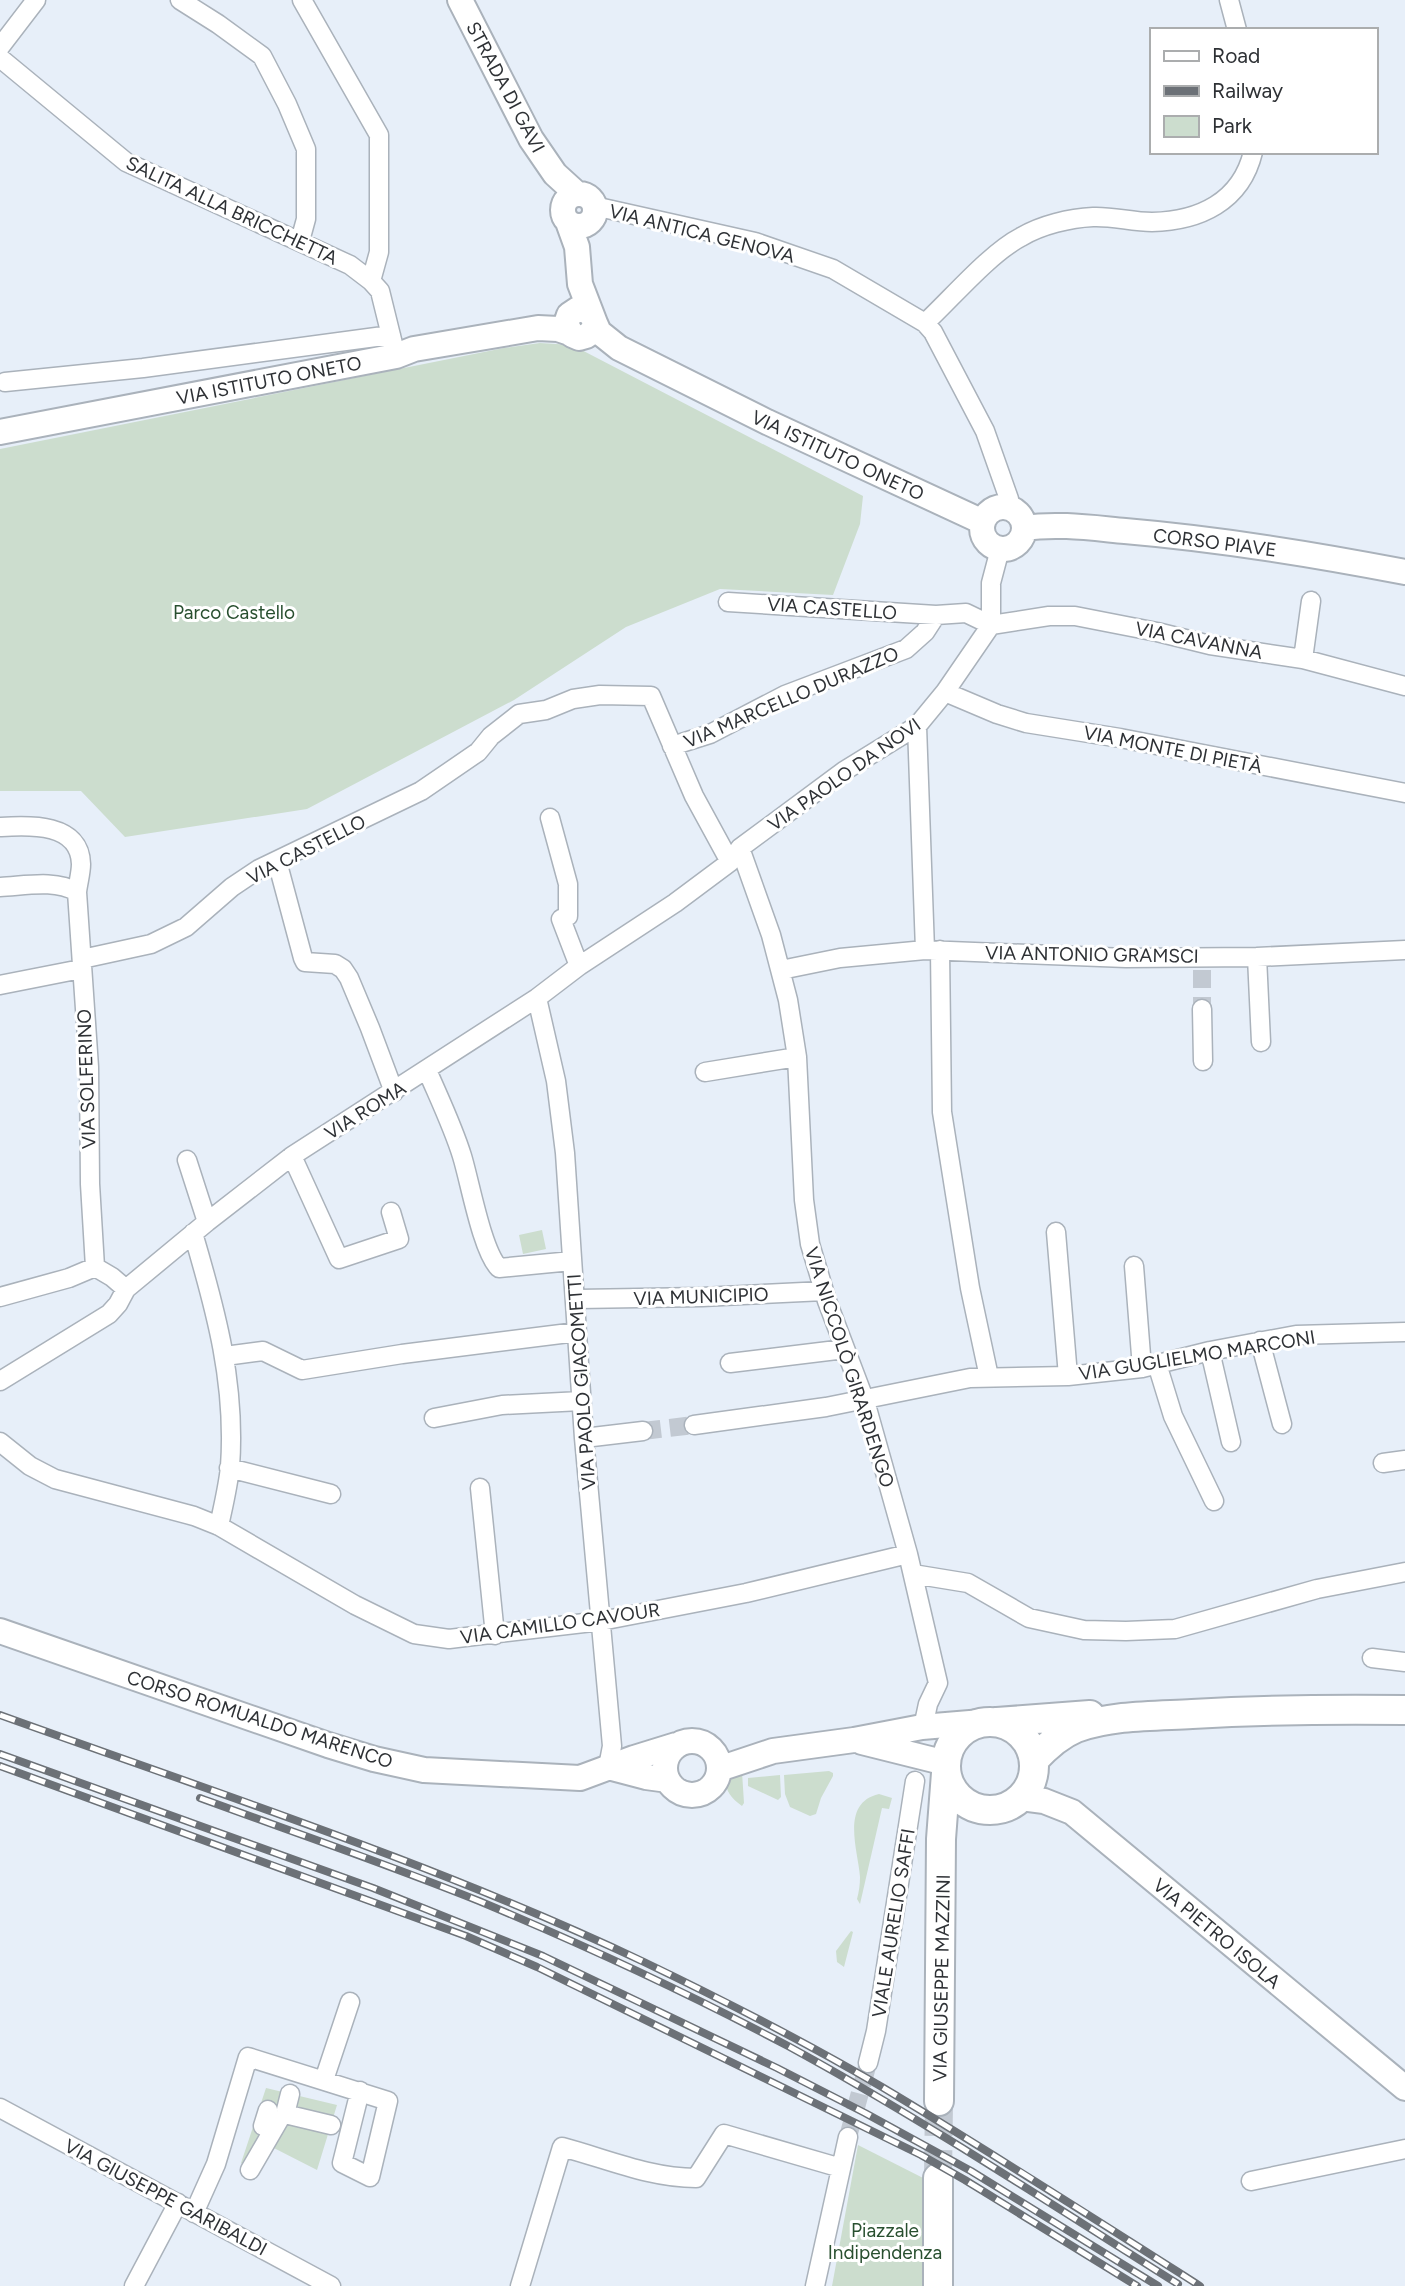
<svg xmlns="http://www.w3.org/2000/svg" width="1405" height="2286" font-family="Figtree,sans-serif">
  <rect width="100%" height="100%" fill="#e7eff9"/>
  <!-- green -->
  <path fill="#ccddce" d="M 540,343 L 572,345 L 863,496 L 860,524 L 833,595 L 720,589 L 626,627 L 514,700 L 307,809 L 125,837 L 81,791 L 0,791 L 0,449 L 504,348 Z
    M 542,1230 L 546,1249 L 523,1254 L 519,1235 Z
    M 829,1771 L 833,1773 L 833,1776 L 821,1798 L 816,1814 L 810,1816 L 790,1807 L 785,1794 L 784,1775 Z
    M 742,1772 L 744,1803 L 742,1806 C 731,1798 726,1792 725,1778 Z
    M 780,1775 L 781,1797 L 778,1800 L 748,1786 L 748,1778 Z
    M 879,1794 L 892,1798 L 889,1809 L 882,1808 L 860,1904 L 857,1899 C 859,1892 860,1884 860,1877 C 858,1850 840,1803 879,1794 Z
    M 851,1931 L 853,1932 L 844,1967 L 837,1962 L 836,1951 Z
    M 266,2088 L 337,2105 L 317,2170 L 268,2145 L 252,2171 L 241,2163 Z
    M 858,2145 L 931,2182 L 927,2286 L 832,2286 Z"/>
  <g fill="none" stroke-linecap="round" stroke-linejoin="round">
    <!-- street-tunnel -->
    <path stroke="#c2c9d2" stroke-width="18" stroke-dasharray="18 9" stroke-linecap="butt" d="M 1202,970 L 1202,1009
      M 643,1431 L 694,1425
      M 848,2137 L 868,2063"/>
    <!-- primary-tunnel -->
    <path stroke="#c2c9d2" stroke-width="28" stroke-dasharray="28 14" stroke-linecap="butt" d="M 938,2178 L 939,2101"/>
    <defs>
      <path id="street" d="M 180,0 L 218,24 L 262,56 L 287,104 L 306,149 L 306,219 L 300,241
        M 302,0 L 379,135 L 379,252 L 371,281
        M 1229,0 L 1237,30
        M 0,47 L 36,0
        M 0,58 L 126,162 L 350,265 L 371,281 L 380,291 L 396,356
        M 594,206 L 755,242 L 833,269 L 925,323 L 933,332 L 985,431 L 1009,499 L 1009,507
        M 925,323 C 952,298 990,253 1021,237 C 1041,225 1070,218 1093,217 C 1112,216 1132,222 1152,222 C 1199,221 1241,202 1253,152
        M 5,382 L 143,368 L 391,335
        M 728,602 L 936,615 L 966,613 L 991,625 L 991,583 L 1000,549
        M 1303,659 L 1311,601
        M 945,692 L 997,714 L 1026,723 L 1120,738 L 1405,793
        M 917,726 L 925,950
        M 672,746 L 710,734 L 785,695 L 906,649 L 925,632 L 936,615
        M 550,818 L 568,884 L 568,916 L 561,919 L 579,966
        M 1,827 C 30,825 80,823 81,864 C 81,873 78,883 77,892 L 89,1067 L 90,1184 L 95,1267
        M 740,848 L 771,935 L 788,1000 L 797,1057 L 804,1200 L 810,1244 L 827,1301 L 865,1401 L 908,1554 L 938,1683 L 928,1704 L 925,1718
        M 277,861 L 303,958 L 305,962 L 335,964 L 343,969 L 349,978 L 370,1028 L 394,1092
        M 0,887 C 24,886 55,879 77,892
        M 940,950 L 942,1112 L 970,1288 L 989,1377
        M 1257,957 L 1261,1042
        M 82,959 L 151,944 L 186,927 L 232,887 L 259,869 L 421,791 L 478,752 L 491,736 L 519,714 L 546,710 L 573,699 L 600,695 L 651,696 L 694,796 L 730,862
        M 781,970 L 840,958 L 925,950 L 1126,958 L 1257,957 L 1405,950
        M 0,985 L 81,969
        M 537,998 L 556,1081 L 565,1153 L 584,1438 L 612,1746 L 608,1767
        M 1202,1009 L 1203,1061
        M 427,1070 C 439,1098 453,1127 462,1156 C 470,1182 482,1251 499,1268 L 572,1261
        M 705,1072 L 797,1057
        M 292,1156 L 339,1259 L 399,1239 L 391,1212
        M 187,1160 L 207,1222
        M 1056,1232 L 1068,1376
        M 193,1233 C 216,1311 236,1384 230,1467 C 228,1487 223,1507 219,1526
        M 1134,1266 L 1142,1368
        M 0,1297 L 69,1278 L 95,1267 L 112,1277 L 126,1289
        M 578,1299 L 702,1297 L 824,1291
        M 1260,1341 L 1282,1424
        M 1210,1351 L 1231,1442
        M 225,1356 L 263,1351 L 302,1370 L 402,1354 L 577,1332
        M 730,1363 L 845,1349
        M 1157,1364 L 1173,1416 L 1214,1501
        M 0,1381 L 109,1314 L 118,1304 L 126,1289 L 207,1222 L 292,1156 L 537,998 L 579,966 L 675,903 L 730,862 L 740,848 L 844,771 L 917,726 L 945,692 L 991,625 L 1049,616 L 1075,616 L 1157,632 L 1210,645 L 1303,659 L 1405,686
        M 434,1418 L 502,1405 L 581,1401
        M 694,1425 L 826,1407 L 970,1378 L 1068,1376 L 1142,1368 L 1210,1351 L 1296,1335 L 1405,1332
        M 584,1438 L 643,1431
        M 0,1442 L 30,1466 L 55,1479 L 194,1516 L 219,1526 L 355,1605 L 414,1634 L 449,1639 L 601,1621 L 746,1593 L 908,1554
        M 1383,1463 L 1405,1460
        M 229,1468 L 331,1494
        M 480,1488 L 495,1635
        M 913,1574 L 968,1583 L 1029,1618 L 1084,1630 L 1126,1631 L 1175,1629 L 1317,1589 L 1405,1572
        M 1372,1658 L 1405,1662
        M 868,2063 L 876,2031 L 915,1781
        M 324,2080 L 350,2002
        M 0,2108 L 331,2286
        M 268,2110 L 263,2126 L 274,2129
        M 286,2110 L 290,2094
        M 289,2115 L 331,2125
        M 250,2170 L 279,2120
        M 1251,2181 L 1405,2149
        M 194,2213 L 216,2164 L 248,2057 L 388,2101 L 370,2177 L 342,2163 L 360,2091
        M 134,2286 L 178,2203
        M 520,2286 L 562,2147 C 607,2159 650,2178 696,2178 L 724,2134 L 841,2168
        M 815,2286 L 848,2137"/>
      <path id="secondary" d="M 460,0 L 531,139 L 555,174 L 577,194
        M563 210a16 16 0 1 1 32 0a16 16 0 1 1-32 0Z
        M 568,222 L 577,247 L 580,284 L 595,323 L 592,332 L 586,336 L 579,338 L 572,335 L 566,324 L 569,315 L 578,309 L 589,312
        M 595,323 L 599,332 L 619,348 L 767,422 L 983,522
        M 0,432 L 396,356 L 414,349 L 538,328 L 558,329 L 570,333
        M982 528a21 21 0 1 1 42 0a21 21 0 1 1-42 0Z
        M 1024,528 C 1058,523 1092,528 1125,531 C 1219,539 1312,554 1405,572
        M 0,1631 L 328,1745 L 374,1759 L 424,1770 L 580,1778 L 634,1758 L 676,1745
        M665 1768a27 27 0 1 1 54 0a27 27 0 1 1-54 0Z
        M 862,1742 L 946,1763
        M 608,1767 L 646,1777 L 668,1780
        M 719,1769 L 773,1751 L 854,1740 L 922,1727 L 982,1722
        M 1021,1798 L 1044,1801 L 1072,1812 L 1405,2088"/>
      <path id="primary" d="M946 1766a44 44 0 1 1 88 0a44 44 0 1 1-88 0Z
        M 997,1722 L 1090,1715
        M 1034,1760 C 1046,1747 1059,1735 1076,1728 C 1112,1715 1154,1716 1192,1714 C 1263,1710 1334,1709 1405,1710
        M 939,2101 L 941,1839 L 946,1773
        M 938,2286 L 938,2178"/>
    </defs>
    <!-- street casing -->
    <use href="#street" stroke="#aab2bb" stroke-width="21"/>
    <!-- secondary casing -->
    <use href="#secondary" stroke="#aab2bb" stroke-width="28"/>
    <!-- primary casing -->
    <use href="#primary" stroke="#aab2bb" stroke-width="32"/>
    <!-- street -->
    <use href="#street" stroke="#fff" stroke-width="18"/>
    <!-- secondary -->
    <use href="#secondary" stroke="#fff" stroke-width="24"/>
    <!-- primary -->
    <use href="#primary" stroke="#fff" stroke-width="28"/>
    <defs>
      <path id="rail" d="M 0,1715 C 216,1793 437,1864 644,1962 C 725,2001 805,2042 882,2087 C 989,2151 1095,2219 1200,2286
        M 0,1754 L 373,1888 L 543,1956 L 777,2068 L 865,2113 L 971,2171 L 1158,2286
        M 0,1766 L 466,1936 L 537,1967 L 921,2155 L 965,2180 L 1137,2286
        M 200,1798 C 293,1832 387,1864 479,1901 C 584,1945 688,1993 788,2046 C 922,2119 1049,2203 1178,2284"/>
    </defs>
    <!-- rail casing -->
    <use href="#rail" stroke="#6c7177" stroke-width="8"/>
    <!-- rail -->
    <use href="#rail" stroke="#fff" stroke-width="5" stroke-dasharray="16" stroke-linecap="butt"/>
  </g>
  <g text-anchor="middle" stroke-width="6" stroke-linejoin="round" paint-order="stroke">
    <!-- street labels -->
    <g font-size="19" fill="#2e3135" stroke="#fff">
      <text transform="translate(506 87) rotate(62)" y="7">STRADA DI GAVI</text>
      <text transform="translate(232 210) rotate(25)" y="7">SALITA ALLA BRICCHETTA</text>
      <text transform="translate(702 233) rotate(14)" y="7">VIA ANTICA GENOVA</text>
      <text transform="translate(269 380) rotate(-11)" y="7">VIA ISTITUTO ONETO</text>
      <text transform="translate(838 455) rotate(25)" y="7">VIA ISTITUTO ONETO</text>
      <text transform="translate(1215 542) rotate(7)" y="7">CORSO PIAVE</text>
      <text transform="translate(832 608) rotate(4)" y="7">VIA CASTELLO</text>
      <text transform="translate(1199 640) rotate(11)" y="7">VIA CAVANNA</text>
      <text transform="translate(791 697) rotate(-23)" y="7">VIA MARCELLO DURAZZO</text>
      <text transform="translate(1173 749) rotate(11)" y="7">VIA MONTE DI PIETÀ</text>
      <text transform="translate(844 774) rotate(-35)" y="7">VIA PAOLO DA NOVI</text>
      <text transform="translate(306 849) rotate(-27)" y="7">VIA CASTELLO</text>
      <text transform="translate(1092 954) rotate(1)" y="7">VIA ANTONIO GRAMSCI</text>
      <text transform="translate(86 1079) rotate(-92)" y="7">VIA SOLFERINO</text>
      <text transform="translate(365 1110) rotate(-32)" y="7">VIA ROMA</text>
      <text transform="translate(701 1296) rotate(-2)" y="7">VIA MUNICIPIO</text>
      <text transform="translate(1197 1355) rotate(-9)" y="7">VIA GUGLIELMO MARCONI</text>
      <text transform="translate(850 1367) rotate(72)" y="7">VIA NICCOLÒ GIRARDENGO</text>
      <text transform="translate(581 1382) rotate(-94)" y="7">VIA PAOLO GIACOMETTI</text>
      <text transform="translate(560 1623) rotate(-8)" y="7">VIA CAMILLO CAVOUR</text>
      <text transform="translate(260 1719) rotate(18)" y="7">CORSO ROMUALDO MARENCO</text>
      <text transform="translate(893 1923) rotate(-81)" y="7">VIALE AURELIO SAFFI</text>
      <text transform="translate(1217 1933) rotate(40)" y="7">VIA PIETRO ISOLA</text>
      <text transform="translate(941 1978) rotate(-89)" y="7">VIA GIUSEPPE MAZZINI</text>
      <text transform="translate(166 2197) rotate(28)" y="7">VIA GIUSEPPE GARIBALDI</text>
    </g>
    <!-- park labels -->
    <g font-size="19" fill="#284f2f" stroke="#fff">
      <text x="234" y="619">Parco Castello</text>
      <text x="885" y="2237">Piazzale<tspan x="885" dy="22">Indipendenza</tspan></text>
    </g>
  </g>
  <!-- legend -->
  <rect x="1150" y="28" width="228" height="126" fill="#ffffff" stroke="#abadae" stroke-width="2"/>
  <rect x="1164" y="51" width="35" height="10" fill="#ffffff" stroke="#abadae" stroke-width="2"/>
  <text x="1212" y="63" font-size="21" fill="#2e3135">Road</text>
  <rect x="1164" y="86" width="35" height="10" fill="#6c7177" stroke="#abadae" stroke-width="2"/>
  <text x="1212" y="98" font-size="21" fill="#2e3135">Railway</text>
  <rect x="1164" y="116" width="35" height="21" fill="#ccddce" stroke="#abadae" stroke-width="2"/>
  <text x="1212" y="133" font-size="21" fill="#2e3135">Park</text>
</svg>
